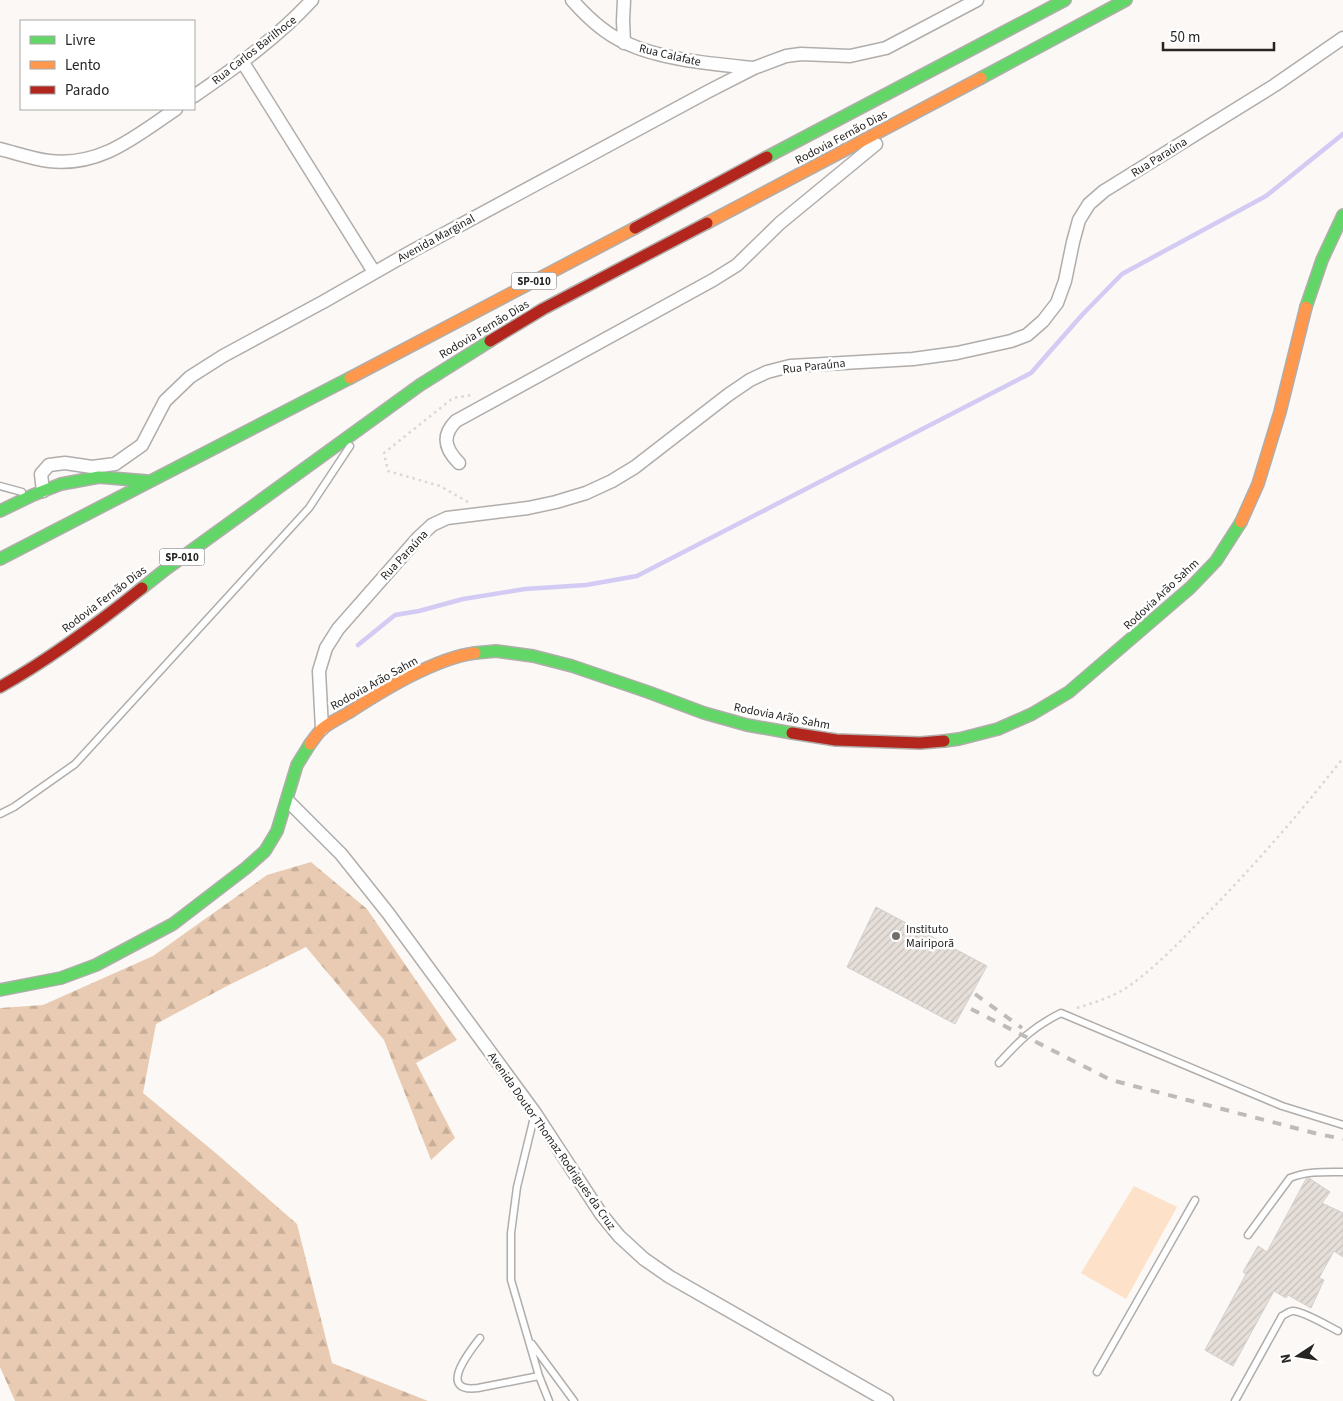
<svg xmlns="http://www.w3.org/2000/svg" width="1343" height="1401" font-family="'Source Sans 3',sans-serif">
  <defs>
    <pattern id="forest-firs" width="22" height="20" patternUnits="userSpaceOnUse" patternTransform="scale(1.25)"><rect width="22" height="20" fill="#e8cbb2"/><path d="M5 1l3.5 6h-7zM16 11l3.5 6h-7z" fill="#c7ae99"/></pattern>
    <pattern id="building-hatch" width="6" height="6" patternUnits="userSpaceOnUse" patternTransform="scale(1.25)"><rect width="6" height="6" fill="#e6dfd9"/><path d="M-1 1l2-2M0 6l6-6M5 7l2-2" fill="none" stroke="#c5bfba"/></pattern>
  </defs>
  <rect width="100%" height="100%" fill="#fbf8f5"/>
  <!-- forest -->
  <path fill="url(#forest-firs)" d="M 311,862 L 367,909 L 457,1040 L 416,1063 L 455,1138 L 431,1160 L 384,1040 L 306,947 L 227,986 L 156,1024 L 143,1093 L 218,1155 L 297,1224 L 332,1363 L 428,1401 L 15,1401 L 0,1367 L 0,1008 L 43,1005 L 153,956 L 267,875 Z"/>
  <!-- garden -->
  <path fill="#fde1c9" d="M 1134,1186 L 1177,1207 L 1126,1299 L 1081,1273 Z"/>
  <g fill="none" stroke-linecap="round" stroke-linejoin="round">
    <!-- stream -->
    <path stroke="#d4cbf4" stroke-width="4.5" d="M 358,645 L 395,615 L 419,611 L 463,599 L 525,589 L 586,585 L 637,576 L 1031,373 L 1082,315 L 1122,274 L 1266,196 L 1343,134"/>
  </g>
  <!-- building -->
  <path fill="url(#building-hatch)" stroke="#d2d0ce" d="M 876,907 L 987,966 L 955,1024 L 847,967 Z
    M 1309,1178 L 1330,1192 L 1322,1203 L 1343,1213 L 1343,1257 L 1334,1251 L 1319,1278 L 1324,1280 L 1311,1308 L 1288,1295 L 1286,1298 L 1274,1291 L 1233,1366 L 1205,1350 L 1246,1274 L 1243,1272 L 1258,1246 L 1267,1252 L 1306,1179 Z"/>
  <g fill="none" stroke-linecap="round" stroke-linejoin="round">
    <defs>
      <path id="lane" d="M 0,486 L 22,492
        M 0,814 L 14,807 L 75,764 L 309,508 L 350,446
        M 999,1063 C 1020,1040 1033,1027 1061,1013 L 1282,1106 L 1343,1125
        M 535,1113 L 517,1187 L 511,1233 L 511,1280 L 539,1376 L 549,1401
        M 1248,1235 L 1290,1178 C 1307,1171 1325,1172 1343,1172
        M 480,1338 C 470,1351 436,1393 478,1388 L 539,1376
        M 532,1344 L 574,1401
        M 1097,1372 L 1195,1200
        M 1235,1401 L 1282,1316 C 1286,1314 1289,1311 1293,1311 C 1303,1311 1328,1326 1338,1331"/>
      <path id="street" d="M 572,0 C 587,17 605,34 626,43 C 662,60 714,64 754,68
        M 624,0 L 623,21 L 624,43
        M 242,61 L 374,272
        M 194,96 C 235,68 278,37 312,0
        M 0,149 C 16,153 33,159 49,161 C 101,167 136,136 176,109
        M 459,463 C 445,449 441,436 456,421 L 713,280 L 737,265 L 780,223 L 876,144
        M 43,491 L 41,474 L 49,465 L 65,463 L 92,467 L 115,464 L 142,445 L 165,401 L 190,377 L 223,356 L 323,302 L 414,250 L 709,91 L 754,68 L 786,56 L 801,54 L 850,56 L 886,48 L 977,0
        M 322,729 L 319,671 L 326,648 L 338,629 L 418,538 L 432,525 L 447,518 L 528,508 L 556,502 L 586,493 L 612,481 L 635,467 L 728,395 L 750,380 L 767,372 L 790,366 L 913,359 L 957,353 L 1011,341 L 1027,335 L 1043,321 L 1057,303 L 1065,281 L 1073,242 L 1079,220 L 1089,204 L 1104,191 L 1275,85 L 1343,38
        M 287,800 L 341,854 L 388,913 L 535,1113 L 601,1214 L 619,1236 L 644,1259 L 670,1277 L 887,1401"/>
      <path id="fast" d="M 981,78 L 1126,0
        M 767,157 L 1065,0
        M 1306,307 L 1322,260 L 1343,215
        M 0,511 L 33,495 L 61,484 L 99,477 L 147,481
        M 0,559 L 350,378
        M 142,588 L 166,569 L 420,385 L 490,341
        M 475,653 L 496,651 L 533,656 L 572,666 L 648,692 L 704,713 L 747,725 L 792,733
        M 944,741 L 959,739 L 998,729 L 1032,714 L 1069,692 L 1190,588 L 1216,561 L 1241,522
        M 0,990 L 61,978 L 96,965 L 173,924 L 246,868 L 265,851 L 277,831 L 297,765 L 310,744"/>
      <path id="slow" d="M 707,223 L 981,78
        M 350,378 L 635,228
        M 1241,522 L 1258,484 L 1280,412 L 1306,307
        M 310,744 C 314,739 317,734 322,729 C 329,723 339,718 348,713 C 382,691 435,658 475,653"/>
      <path id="jam" d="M 635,228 L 767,157
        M 490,341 L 543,309 L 707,223
        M 0,687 C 50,659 97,624 142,588
        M 792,733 L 836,740 L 920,743 L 944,741"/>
    </defs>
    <!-- lane casing -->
    <use href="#lane" stroke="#b0adab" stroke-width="9"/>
    <!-- street casing -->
    <use href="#street" stroke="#b0adab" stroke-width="15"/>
    <!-- fast casing -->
    <use href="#fast" stroke="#b0adab" stroke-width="14"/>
    <!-- slow casing -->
    <use href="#slow" stroke="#b0adab" stroke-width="14"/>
    <!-- jam casing -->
    <use href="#jam" stroke="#b0adab" stroke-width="14"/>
    <!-- path -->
    <path stroke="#d8d8d7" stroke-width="2.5" stroke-dasharray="2.5 4" stroke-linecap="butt" d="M 468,502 L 440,486 L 388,471 L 384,453 L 453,398 L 472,395
      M 1077,1008 C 1093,1003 1109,998 1123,990 C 1148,974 1174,948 1194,927 C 1247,874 1297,817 1343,758"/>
    <!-- lane -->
    <use href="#lane" stroke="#fefefe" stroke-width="6"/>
    <!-- street -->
    <use href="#street" stroke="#fefefe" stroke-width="12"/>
    <!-- fast -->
    <use href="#fast" stroke="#63d668" stroke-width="11"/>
    <!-- slow -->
    <use href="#slow" stroke="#ff974d" stroke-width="11"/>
    <!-- jam -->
    <use href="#jam" stroke="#b3261e" stroke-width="11"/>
    <!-- rail -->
    <path stroke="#bdbcbb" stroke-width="4" stroke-dasharray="9 9" stroke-linecap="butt" d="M 975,994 L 1022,1028
      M 971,1009 L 1111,1080 L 1318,1134 L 1343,1139"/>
  </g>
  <!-- markers -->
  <circle fill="#716f6c" stroke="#fff" stroke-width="2" cx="896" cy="936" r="5"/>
  <g text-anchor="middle" stroke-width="5" stroke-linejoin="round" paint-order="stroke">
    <!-- shield labels -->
    <g fill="#fff" stroke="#676665" stroke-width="1">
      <rect x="511.5" y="272.5" width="45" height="17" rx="4"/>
      <rect x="159.5" y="548.5" width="45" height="17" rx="4"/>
    </g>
    <g font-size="11" font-weight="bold" fill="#262523">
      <text x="534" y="285">SP-010</text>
      <text x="182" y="561">SP-010</text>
    </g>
    <!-- street labels -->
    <g font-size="12" fill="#262523" stroke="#fff">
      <text transform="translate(254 50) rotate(-38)" y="4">Rua Carlos Barilhoce</text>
      <text transform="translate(670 55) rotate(13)" y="4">Rua Calafate</text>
      <text transform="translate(841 137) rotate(-28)" y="4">Rodovia Fernão Dias</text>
      <text transform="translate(1159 157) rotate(-32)" y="4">Rua Paraúna</text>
      <text transform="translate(436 238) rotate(-29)" y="4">Avenida Marginal</text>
      <text transform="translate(484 329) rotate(-31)" y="4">Rodovia Fernão Dias</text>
      <text transform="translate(814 366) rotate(-6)" y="4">Rua Paraúna</text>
      <text transform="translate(404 555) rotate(-47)" y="4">Rua Paraúna</text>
      <text transform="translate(1161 594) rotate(-43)" y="4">Rodovia Arão Sahm</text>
      <text transform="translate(104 599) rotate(-37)" y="4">Rodovia Fernão Dias</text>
      <text transform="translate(374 683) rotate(-29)" y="4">Rodovia Arão Sahm</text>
      <text transform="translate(782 716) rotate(11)" y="4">Rodovia Arão Sahm</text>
      <text transform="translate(552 1141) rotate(55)" y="4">Avenida Doutor Thomaz Rodrigues da Cruz</text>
    </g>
    <!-- poi labels -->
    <g font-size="12" fill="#262523" stroke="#fff" text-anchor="start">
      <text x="906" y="933">Instituto<tspan x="906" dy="14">Mairiporã</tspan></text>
    </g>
  </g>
  <!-- legend -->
  <rect x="20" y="20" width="175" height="90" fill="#ffffff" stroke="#a8a8a7"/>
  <rect x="30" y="36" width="25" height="8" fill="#63d668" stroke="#a8a8a7"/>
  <text x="65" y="45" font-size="15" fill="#262523">Livre</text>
  <rect x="30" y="61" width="25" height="8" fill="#ff974d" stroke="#a8a8a7"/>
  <text x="65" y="70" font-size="15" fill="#262523">Lento</text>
  <rect x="30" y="86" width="25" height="8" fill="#b3261e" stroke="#a8a8a7"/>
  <text x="65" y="95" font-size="15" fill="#262523">Parado</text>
  <!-- north arrow -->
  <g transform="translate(1298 1356) rotate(258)" stroke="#ffffff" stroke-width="4" paint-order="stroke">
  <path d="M0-4L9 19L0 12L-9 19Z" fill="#262523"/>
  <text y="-8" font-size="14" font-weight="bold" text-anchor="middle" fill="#262523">N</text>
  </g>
  <!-- scale -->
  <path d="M1163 42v8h111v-8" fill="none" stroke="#262523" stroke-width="2.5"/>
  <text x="1170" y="42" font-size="15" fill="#262523" stroke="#ffffff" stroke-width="4" paint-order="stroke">50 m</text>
</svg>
